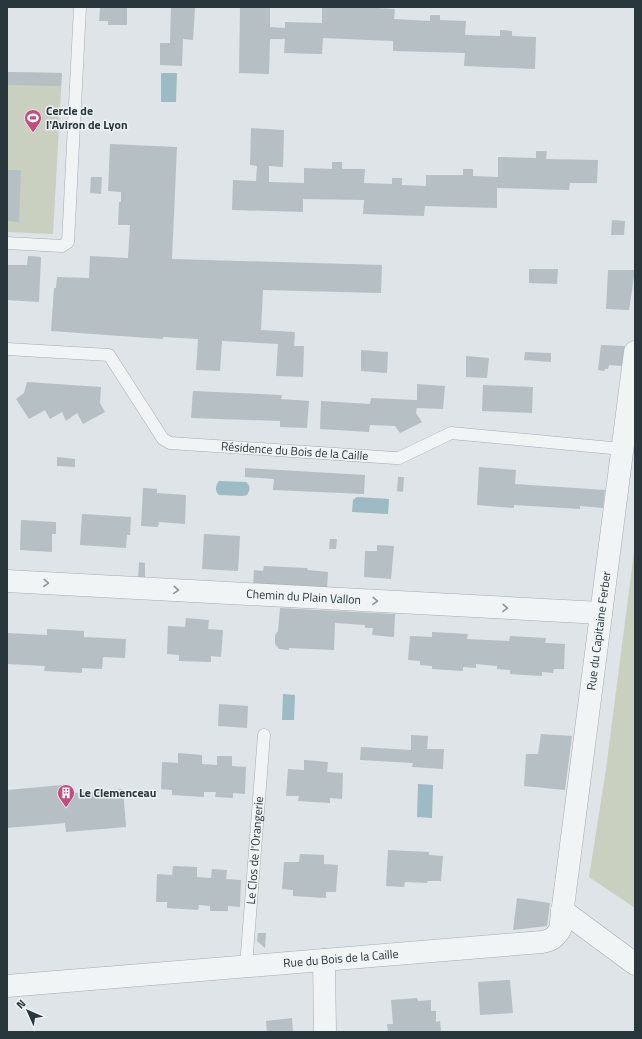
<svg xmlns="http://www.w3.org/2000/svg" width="642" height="1039" font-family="'Titillium Web',sans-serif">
  <rect width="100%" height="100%" fill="#dee4e7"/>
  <!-- green -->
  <path fill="#c9d0c0" d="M 7,72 L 62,73 L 53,234 L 7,232 Z
    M 635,544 L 635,908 L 589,877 L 606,769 Z"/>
  <!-- water -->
  <path fill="#9cbbc5" d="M 161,73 L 177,73 L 176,102 L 161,102 Z
    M 219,481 L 246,482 C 251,486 250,490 247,495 L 243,496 L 219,495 C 215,491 215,486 219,481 Z
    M 357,497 L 389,499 L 388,514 L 352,512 L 353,500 Z
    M 283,694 L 295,695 L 294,720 L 282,720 Z
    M 418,784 L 433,785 L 432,818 L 417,817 Z"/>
  <!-- building -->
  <path fill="#b6bfc3" d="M 175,7 L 195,7 L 193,40 L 183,39 L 182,66 L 160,65 L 160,43 L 170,43 L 171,8 L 175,8 Z
    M 240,7 L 270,7 L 270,27 L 285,28 L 285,22 L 322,23 L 322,7 L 347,8 L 347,7 L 358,7 L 395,9 L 394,19 L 430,21 L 430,15 L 440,15 L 440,20 L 466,21 L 465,35 L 500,36 L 500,30 L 512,31 L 512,36 L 536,37 L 535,69 L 464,66 L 465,53 L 393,51 L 393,41 L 323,38 L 322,54 L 284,53 L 285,39 L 270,39 L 269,74 L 239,73 Z
    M 100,8 L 127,8 L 127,25 L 108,25 L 108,21 L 99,21 Z
    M 7,72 L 62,73 L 61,86 L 7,85 Z
    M 251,128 L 284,130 L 283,167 L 269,166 L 269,182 L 304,183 L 304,168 L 332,169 L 332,162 L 342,162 L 342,169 L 365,169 L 364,183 L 392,184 L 392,178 L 402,178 L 402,185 L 426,186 L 426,175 L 463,175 L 463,169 L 473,169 L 473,176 L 498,177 L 498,157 L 536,158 L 536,151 L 547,151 L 546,159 L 598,160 L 597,183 L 570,183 L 569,190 L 497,188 L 497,208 L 425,206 L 424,216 L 363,214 L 364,200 L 303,199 L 303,212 L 232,210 L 233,180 L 256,181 L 257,166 L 250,165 Z
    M 110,144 L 177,147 L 172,259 L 382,265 L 381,293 L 263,290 L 261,330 L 295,332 L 294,346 L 304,346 L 303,377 L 276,376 L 278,344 L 222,341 L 220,371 L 196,370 L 198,339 L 163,337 L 163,339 L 51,331 L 54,288 L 56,288 L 57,277 L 89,278 L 90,256 L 128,258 L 130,225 L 118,225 L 119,202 L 121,202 L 121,192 L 108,191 Z
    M 7,170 L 21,170 L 19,222 L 7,221 Z
    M 91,177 L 102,177 L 101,194 L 90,193 Z
    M 612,220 L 625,221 L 624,235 L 611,235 Z
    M 28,256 L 41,257 L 39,302 L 7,300 L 7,265 L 27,265 Z
    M 529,269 L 558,269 L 557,284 L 529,283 Z
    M 608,270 L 635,270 L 629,310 L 606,309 Z
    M 601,345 L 625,346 L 622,366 L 609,365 L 608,369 L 605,369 L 604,371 L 598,370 Z
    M 361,350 L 388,352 L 387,373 L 361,371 Z
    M 525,352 L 551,353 L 551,362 L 524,360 Z
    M 466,356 L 489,358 L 487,378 L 466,377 Z
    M 27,382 L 101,387 L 100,403 L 105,412 L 83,424 L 77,413 L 66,421 L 62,412 L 50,419 L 45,410 L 29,419 L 16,399 L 24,393 Z
    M 417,384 L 445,386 L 443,409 L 417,408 L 416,413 L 422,422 L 400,433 L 395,426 L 370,425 L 369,432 L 320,429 L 321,401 L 370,404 L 371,398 L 417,400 Z
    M 483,385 L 533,387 L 532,413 L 482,411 Z
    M 193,391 L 282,395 L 281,399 L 309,401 L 307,428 L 280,427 L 280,421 L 191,418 Z
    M 57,457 L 75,459 L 75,467 L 57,466 Z
    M 479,467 L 516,470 L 515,484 L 605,490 L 603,508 L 580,506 L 580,509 L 514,505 L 514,508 L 477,505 Z
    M 245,468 L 365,475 L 364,494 L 273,490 L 274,479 L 245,477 Z
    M 398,477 L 404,477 L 403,492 L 397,491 Z
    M 143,488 L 157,489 L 157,493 L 186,495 L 185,524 L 159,522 L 158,527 L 141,526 Z
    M 82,514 L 131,517 L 130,535 L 127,535 L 126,548 L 80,545 Z
    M 21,520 L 56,522 L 56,534 L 52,534 L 52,552 L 20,550 Z
    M 204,534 L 240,536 L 238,571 L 202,569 Z
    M 330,539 L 337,539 L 336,549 L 329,549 Z
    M 377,545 L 394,546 L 391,579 L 364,577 L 365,551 L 377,551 Z
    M 139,562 L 145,563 L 145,580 L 138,580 Z
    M 264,566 L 307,568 L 308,570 L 328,572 L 327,590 L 253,586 L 254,570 L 263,571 Z
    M 280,608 L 395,614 L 394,637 L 372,635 L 373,628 L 365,628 L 365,625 L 335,623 L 334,650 L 289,648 L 289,650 L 279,649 L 275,644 L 275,635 L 278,631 Z
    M 186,618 L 209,620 L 208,629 L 223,630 L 221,657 L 211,656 L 211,662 L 179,661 L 179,655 L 167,654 L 168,626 L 185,627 Z
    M 47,629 L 84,631 L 84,637 L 126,639 L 125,658 L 103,657 L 102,669 L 82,668 L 82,673 L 44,671 L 45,666 L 7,664 L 7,633 L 47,635 Z
    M 432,632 L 468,634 L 467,639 L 487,640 L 509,641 L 510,636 L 546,638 L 545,643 L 565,644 L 564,669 L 554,669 L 553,673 L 542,672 L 542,676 L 524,675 L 510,674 L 510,670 L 497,669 L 497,666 L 476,664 L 476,668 L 463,667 L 463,671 L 432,669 L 432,666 L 420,665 L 420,661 L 408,660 L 410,636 L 432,637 Z
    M 219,704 L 248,706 L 247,728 L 218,726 Z
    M 541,734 L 572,736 L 565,790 L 524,786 L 526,754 L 538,754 Z
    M 411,735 L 428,736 L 427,749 L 444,749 L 443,769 L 412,767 L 413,763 L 360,760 L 361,747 L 411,750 Z
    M 178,753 L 202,755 L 202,764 L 217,765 L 217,756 L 232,756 L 232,766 L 246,767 L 245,794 L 233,793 L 233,798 L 215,797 L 216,792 L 204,792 L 204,797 L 172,795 L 172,790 L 161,789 L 162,762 L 178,763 Z
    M 304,760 L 328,762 L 327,772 L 343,773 L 342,799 L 330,798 L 330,803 L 313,802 L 298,801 L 299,796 L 286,796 L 288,769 L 304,770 Z
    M 62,785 L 63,794 L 123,789 L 126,827 L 66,832 L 65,823 L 7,828 L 7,790 Z
    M 388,850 L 429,852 L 429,855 L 443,856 L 441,881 L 428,881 L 427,883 L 405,882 L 404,887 L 386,886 Z
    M 300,854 L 324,855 L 324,864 L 338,865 L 336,892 L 326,892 L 326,898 L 293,896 L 293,890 L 282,889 L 284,862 L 299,862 Z
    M 173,866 L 197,867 L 197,877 L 211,878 L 212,869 L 227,870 L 226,879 L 241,880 L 240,907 L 228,906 L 228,911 L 210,911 L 210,906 L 199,905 L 198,910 L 167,908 L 167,902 L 156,902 L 157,874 L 172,875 Z
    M 517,898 L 550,903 L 547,926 L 513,930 Z
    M 258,933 L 266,933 L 265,948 L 257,941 Z
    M 507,980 L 510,980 L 513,1013 L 480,1015 L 478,982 Z
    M 417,998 L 418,1001 L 431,1000 L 431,1011 L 436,1011 L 436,1022 L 440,1021 L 441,1032 L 388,1032 L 387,1024 L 393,1024 L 391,1000 Z
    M 292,1018 L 293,1032 L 267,1032 L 266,1021 Z"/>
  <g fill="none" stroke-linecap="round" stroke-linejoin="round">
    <defs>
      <g id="service">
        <path d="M 7,243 L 62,246 L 68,242 L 80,7"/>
        <path id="s1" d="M 7,349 L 109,355 L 163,439 L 170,443 L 395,458 L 399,458 L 451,433 L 622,449"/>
        <path id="s2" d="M 246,966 L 264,735"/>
      </g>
      <g id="minor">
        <path id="s3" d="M 7,581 L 601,613"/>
        <path d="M 562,910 L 635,964"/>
        <path d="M 324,960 L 325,1032"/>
        <path id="s4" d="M 7,986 L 542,942 C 552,940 554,938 560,930 L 635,352"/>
      </g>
    </defs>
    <!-- service casing -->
    <use href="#service" stroke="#a4acb0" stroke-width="13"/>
    <!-- minor casing -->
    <use href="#minor" stroke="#a4acb0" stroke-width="23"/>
    <!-- service -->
    <use href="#service" stroke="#f1f4f5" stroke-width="12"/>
    <!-- minor -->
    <use href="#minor" stroke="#f1f4f5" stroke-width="22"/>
  </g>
  <!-- one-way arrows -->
  <defs><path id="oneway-chevron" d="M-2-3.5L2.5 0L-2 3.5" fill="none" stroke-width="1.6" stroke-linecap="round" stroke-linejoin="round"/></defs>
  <g stroke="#8d9598">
    <use href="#oneway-chevron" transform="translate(46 583) rotate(3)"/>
    <use href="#oneway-chevron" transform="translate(176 590) rotate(3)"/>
    <use href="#oneway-chevron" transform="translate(375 601) rotate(3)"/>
    <use href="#oneway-chevron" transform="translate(505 608) rotate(3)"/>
  </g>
  <!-- icons -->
  <defs>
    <symbol id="stadium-pin" viewBox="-11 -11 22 30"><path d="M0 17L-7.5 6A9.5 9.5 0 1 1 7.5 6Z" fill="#c44b80" stroke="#eef2f5"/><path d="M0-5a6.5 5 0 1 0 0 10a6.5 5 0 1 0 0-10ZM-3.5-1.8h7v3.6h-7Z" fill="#fff"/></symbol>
    <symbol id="building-pin" viewBox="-11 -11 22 30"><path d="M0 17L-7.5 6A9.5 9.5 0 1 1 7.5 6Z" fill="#c44b80" stroke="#eef2f5"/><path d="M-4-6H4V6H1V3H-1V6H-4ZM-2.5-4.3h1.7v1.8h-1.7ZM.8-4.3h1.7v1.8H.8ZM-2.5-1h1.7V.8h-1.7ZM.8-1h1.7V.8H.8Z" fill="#fff"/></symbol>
  </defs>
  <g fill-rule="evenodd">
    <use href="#stadium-pin" x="23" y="108" width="20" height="27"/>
    <use href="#building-pin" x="56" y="783" width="20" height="27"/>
  </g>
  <g text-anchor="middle" stroke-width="3" stroke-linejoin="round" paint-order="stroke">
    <!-- poi labels -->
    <g font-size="12" font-weight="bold" fill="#29363c" stroke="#eef2f5" text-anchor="start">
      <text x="46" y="115">Cercle de<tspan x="46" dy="14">l'Aviron de Lyon</tspan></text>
      <text x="79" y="797">Le Clemenceau</text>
    </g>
    <!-- street labels -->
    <g font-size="12" fill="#29363c" stroke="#eef2f5">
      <text dy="4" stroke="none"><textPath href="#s1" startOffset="335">Résidence du Bois de la Caille</textPath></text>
      <text dy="4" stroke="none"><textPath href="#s3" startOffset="297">Chemin du Plain Vallon</textPath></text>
      <text dy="4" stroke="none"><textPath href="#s4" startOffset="861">Rue du Capitaine Ferber</textPath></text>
      <text dy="4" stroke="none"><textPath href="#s2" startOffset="116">Le Clos de l'Orangerie</textPath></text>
      <text dy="4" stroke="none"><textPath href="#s4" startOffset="335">Rue du Bois de la Caille</textPath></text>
    </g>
  </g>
  <!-- border -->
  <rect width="642" height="1039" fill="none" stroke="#29363c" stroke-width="16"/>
  <!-- north arrow -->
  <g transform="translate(28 1011) rotate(315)" stroke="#eef2f5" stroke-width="3" paint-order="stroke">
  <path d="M0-3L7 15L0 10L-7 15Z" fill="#29363c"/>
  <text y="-6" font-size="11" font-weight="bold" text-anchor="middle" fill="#29363c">N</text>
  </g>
</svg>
